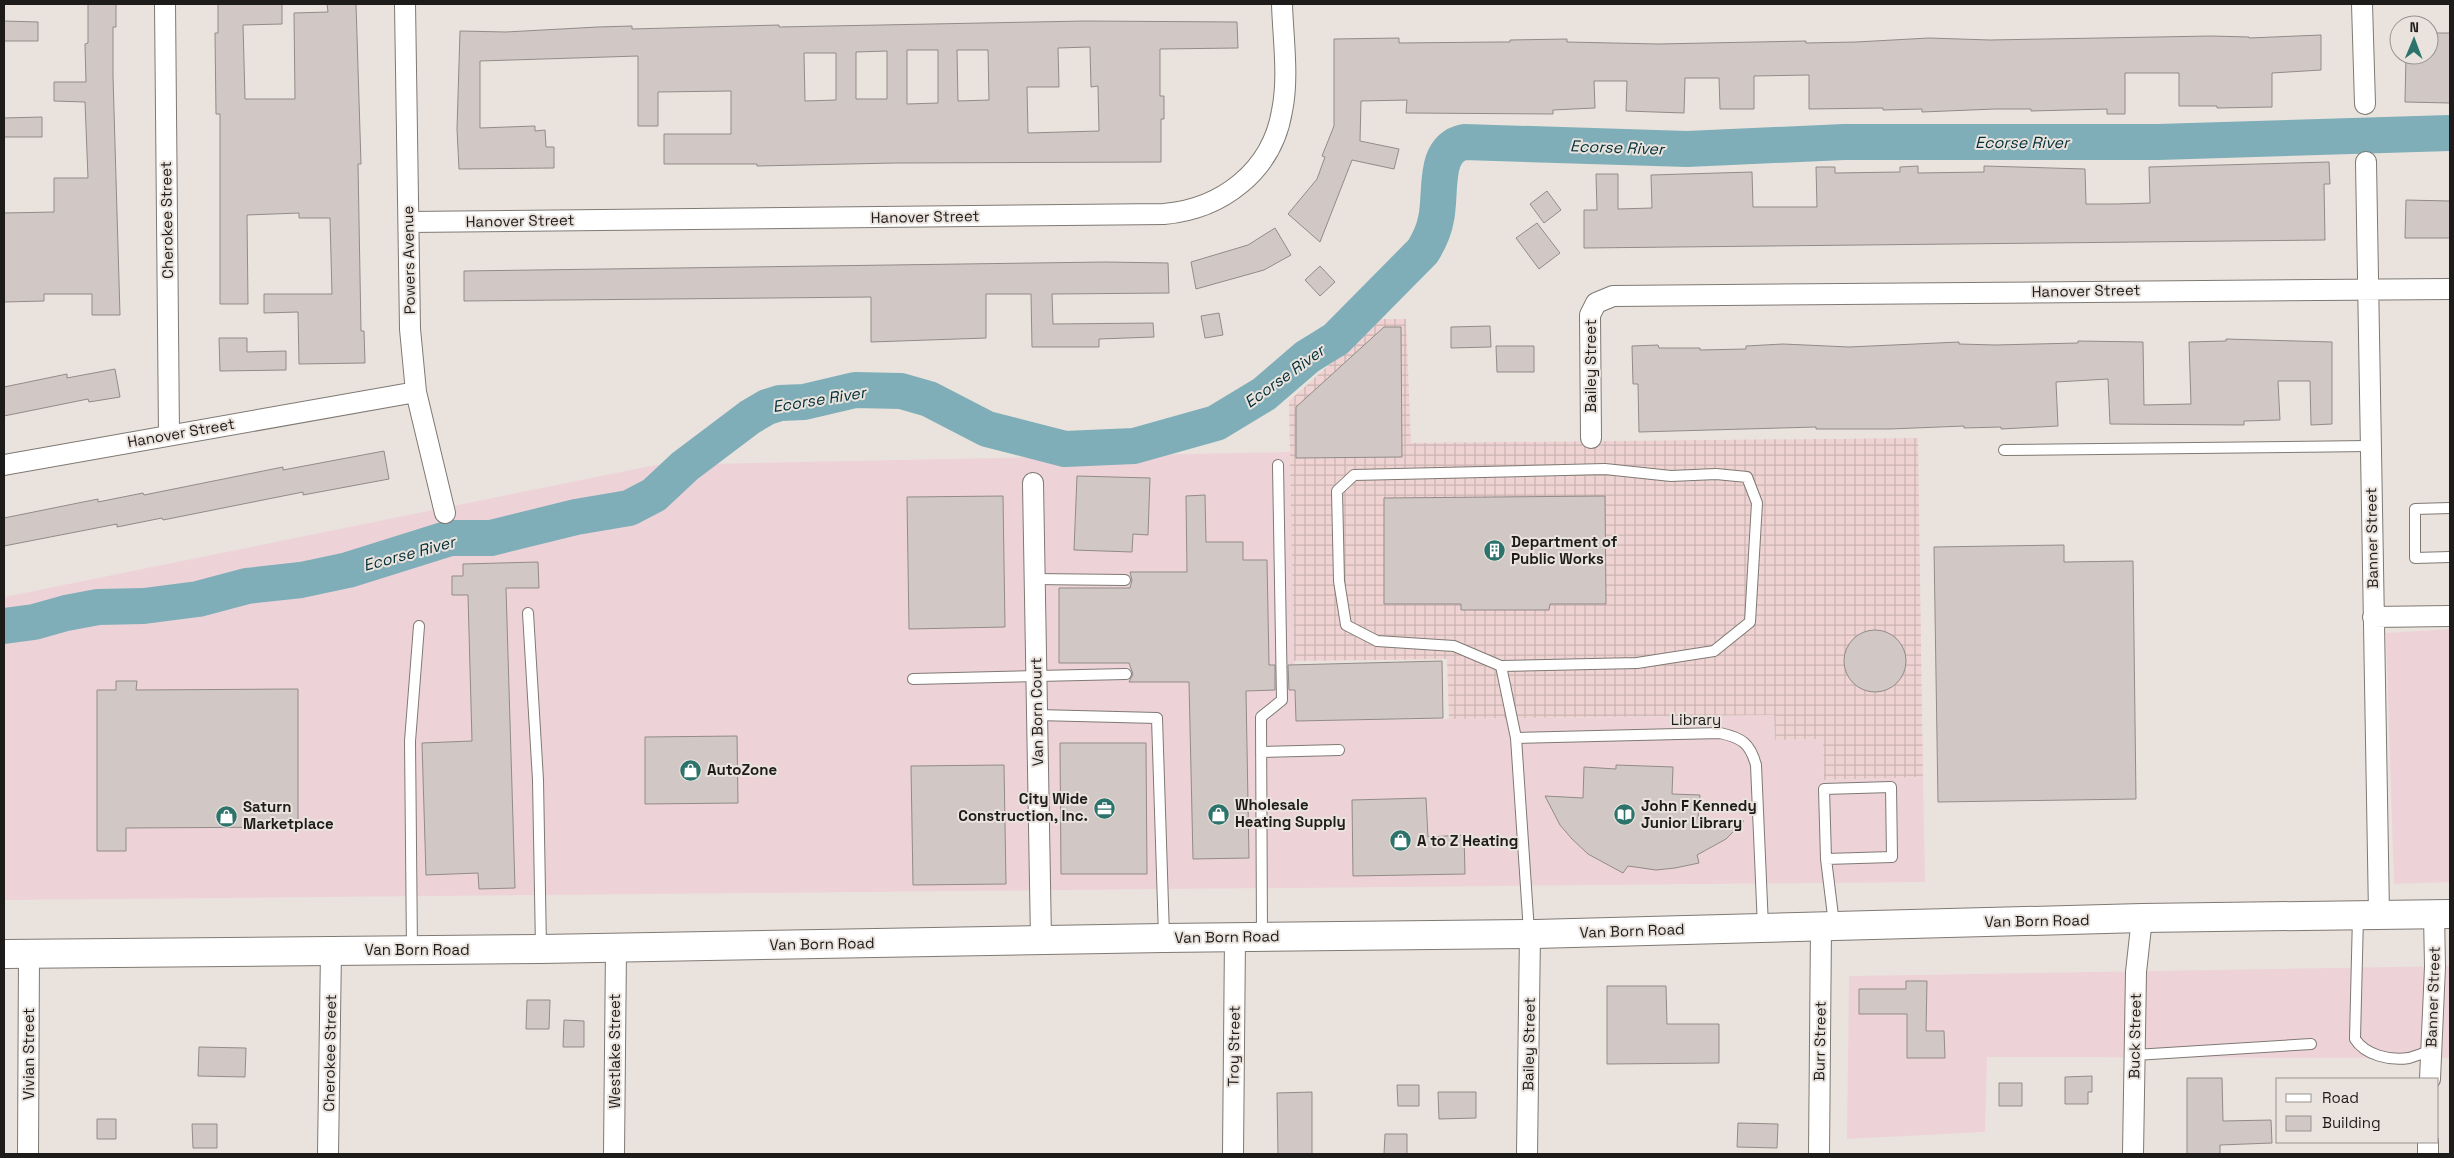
<svg xmlns="http://www.w3.org/2000/svg" width="2454" height="1158" font-family="'Space Grotesk',sans-serif">
  <defs>
    <pattern id="industrial-grid" width="8" height="8" patternUnits="userSpaceOnUse" patternTransform="scale(1.25)"><rect width="8" height="8" fill="#eed3d2"/><path d="M0 4h8M4 0v8" fill="none" stroke="#ccb5b4"/></pattern>
  </defs>
  <rect width="100%" height="100%" fill="#eae3dd"/>
  <!-- commercial -->
  <path fill="#edd3d8" d="M 1290,452 L 1296,721 L 1774,715 L 1775,740 L 1823,739 L 1824,780 L 1923,777 L 1925,882 L 4,900 L 4,597 L 655,465 Z
    M 2450,629 L 2450,882 L 2394,884 L 2386,633 Z
    M 2450,966 L 2450,1058 L 1987,1057 L 1985,1132 L 1847,1139 L 1849,976 Z"/>
  <!-- industrial -->
  <path fill="url(#industrial-grid)" d="M 1380,319 L 1406,319 L 1411,443 L 1918,438 L 1923,777 L 1824,780 L 1823,739 L 1775,740 L 1774,715 L 1449,719 L 1447,659 L 1294,661 L 1289,401 Z"/>
  <g fill="none" stroke-linecap="round" stroke-linejoin="round">
    <!-- river -->
    <path stroke="#7faeb9" stroke-width="36" d="M 4,626 L 34,622 L 66,613 L 98,607 L 144,606 L 198,599 L 247,586 L 301,580 L 348,570 L 450,538 L 491,538 L 576,517 L 629,508 L 654,495 L 685,466 L 750,417 L 767,407 L 780,403 L 804,402 L 855,390 L 901,391 L 929,399 L 987,429 L 1065,449 L 1134,446 L 1216,423 L 1264,394 L 1307,357 L 1336,339 L 1423,251 C 1429,241 1434,231 1436,219 C 1442,193 1432,149 1464,142 L 1687,149 L 1844,142 L 2158,142 L 2450,133"/>
  </g>
  <!-- building -->
  <path fill="#d1c8c5" stroke="#928b87" fill-rule="evenodd" d="M 88,4 L 116,4 L 116,27 L 113,27 L 113,76 L 120,315 L 92,315 L 92,294 L 44,294 L 44,301 L 4,302 L 4,213 L 54,212 L 54,178 L 88,178 L 85,102 L 54,101 L 54,82 L 86,82 L 85,44 L 88,43 Z
    M 218,4 L 282,4 L 282,24 L 243,25 L 245,99 L 295,99 L 294,13 L 328,12 L 327,4 L 356,4 L 361,164 L 358,164 L 361,331 L 364,331 L 365,363 L 299,364 L 298,312 L 264,313 L 264,294 L 332,294 L 330,218 L 299,218 L 299,213 L 247,215 L 248,304 L 220,304 L 220,114 L 216,114 L 215,33 L 218,33 Z
    M 4,21 L 38,22 L 38,41 L 4,41 Z
    M 1085,21 L 1237,22 L 1238,48 L 1160,49 L 1160,96 L 1164,96 L 1164,119 L 1161,119 L 1161,162 L 895,163 L 757,166 L 757,164 L 664,164 L 664,134 L 731,134 L 731,91 L 658,92 L 658,126 L 638,126 L 638,56 L 480,61 L 480,128 L 535,126 L 535,131 L 545,130 L 546,147 L 554,147 L 554,168 L 459,169 L 457,129 L 460,31 L 506,32 L 598,27 L 632,26 L 632,29 L 779,25 L 779,27 ZM 1090,47 L 1091,87 L 1098,86 L 1099,131 L 1028,133 L 1027,87 L 1059,87 L 1058,48 ZM 907,50 L 938,50 L 938,103 L 907,104 ZM 957,50 L 988,50 L 989,100 L 958,101 ZM 887,51 L 887,99 L 856,99 L 856,52 ZM 804,53 L 836,53 L 836,100 L 805,101 Z
    M 2429,33 L 2450,33 L 2450,103 L 2405,102 L 2406,55 L 2429,55 Z
    M 2321,35 L 2321,70 L 2272,73 L 2272,107 L 2217,108 L 2217,106 L 2179,106 L 2179,73 L 2125,73 L 2125,114 L 2107,114 L 2107,109 L 2031,111 L 2031,109 L 1995,109 L 1922,112 L 1922,109 L 1883,110 L 1883,108 L 1809,109 L 1809,75 L 1754,76 L 1754,109 L 1720,109 L 1719,78 L 1685,78 L 1684,113 L 1626,111 L 1627,81 L 1594,81 L 1595,108 L 1553,110 L 1553,114 L 1406,113 L 1407,100 L 1361,101 L 1360,141 L 1399,149 L 1394,169 L 1352,160 L 1320,242 L 1288,214 L 1317,179 L 1325,157 L 1322,156 L 1334,126 L 1334,39 L 1399,38 L 1399,43 L 1498,42 L 1510,42 L 1510,40 L 1567,39 L 1567,42 L 1658,44 L 1806,41 L 1806,43 L 1856,42 L 1929,38 L 1990,40 L 2211,36 L 2249,37 L 2249,38 Z
    M 42,117 L 42,137 L 4,137 L 4,118 Z
    M 2329,162 L 2330,184 L 2324,184 L 2325,240 L 1584,248 L 1584,210 L 1597,210 L 1596,174 L 1618,174 L 1618,209 L 1652,208 L 1651,175 L 1752,172 L 1753,207 L 1817,207 L 1816,167 L 1835,167 L 1835,173 L 1900,172 L 1900,167 L 1918,166 L 1918,173 L 1984,172 L 1984,166 L 2085,169 L 2086,204 L 2117,204 L 2150,203 L 2149,167 Z
    M 1547,191 L 1561,210 L 1544,223 L 1530,204 Z
    M 2406,200 L 2450,201 L 2450,238 L 2405,238 Z
    M 1537,223 L 1560,253 L 1539,269 L 1516,238 Z
    M 1275,228 L 1291,255 L 1264,270 L 1196,289 L 1191,262 L 1248,245 Z
    M 1105,262 L 1168,263 L 1169,293 L 1052,294 L 1053,324 L 1153,323 L 1154,337 L 1099,339 L 1099,347 L 1032,347 L 1031,294 L 986,294 L 986,338 L 871,342 L 871,297 L 464,301 L 464,271 Z
    M 1320,266 L 1335,282 L 1320,296 L 1305,280 Z
    M 1219,313 L 1223,335 L 1205,338 L 1201,316 Z
    M 1490,326 L 1491,347 L 1451,348 L 1451,327 Z
    M 1384,327 L 1401,327 L 1402,457 L 1296,458 L 1296,407 Z
    M 219,338 L 247,338 L 247,352 L 286,351 L 286,370 L 220,371 Z
    M 2226,339 L 2332,342 L 2332,424 L 2311,425 L 2310,381 L 2278,381 L 2280,420 L 2244,421 L 2244,425 L 2110,424 L 2108,379 L 2056,382 L 2058,426 L 2001,429 L 2001,427 L 1964,428 L 1964,426 L 1890,429 L 1816,429 L 1816,427 L 1639,432 L 1638,384 L 1633,384 L 1632,346 L 1658,345 L 1659,348 L 1700,348 L 1700,350 L 1746,349 L 1746,346 L 1783,344 L 1849,347 L 1959,342 L 1959,344 L 1995,345 L 2078,343 L 2078,341 L 2143,342 L 2144,405 L 2191,404 L 2189,342 L 2226,341 Z
    M 1496,346 L 1534,346 L 1534,372 L 1497,372 Z
    M 115,369 L 120,397 L 89,402 L 88,399 L 4,416 L 4,387 L 67,374 L 67,378 Z
    M 384,451 L 389,479 L 303,495 L 303,492 L 163,520 L 162,518 L 117,527 L 117,524 L 4,546 L 4,518 L 98,499 L 98,502 L 143,493 L 144,495 L 283,467 L 283,470 Z
    M 1077,476 L 1150,478 L 1148,535 L 1133,534 L 1132,552 L 1074,550 Z
    M 1205,495 L 1206,542 L 1243,542 L 1243,560 L 1267,560 L 1269,665 L 1275,665 L 1275,690 L 1246,691 L 1249,858 L 1193,859 L 1189,682 L 1129,682 L 1133,674 L 1129,663 L 1059,663 L 1059,588 L 1130,588 L 1132,580 L 1130,572 L 1187,572 L 1186,496 Z
    M 1003,496 L 1005,627 L 909,629 L 907,497 Z
    M 1605,496 L 1606,604 L 1550,604 L 1549,610 L 1461,610 L 1461,604 L 1384,604 L 1384,498 Z
    M 2064,545 L 2064,562 L 2133,561 L 2136,799 L 1938,802 L 1934,547 Z
    M 538,562 L 539,588 L 506,588 L 515,888 L 479,889 L 478,873 L 426,875 L 422,743 L 472,741 L 468,595 L 452,595 L 452,576 L 463,576 L 463,564 Z
    M1844 661a31 31 0 1 1 62 0a31 31 0 1 1-62 0Z
    M 1442,661 L 1443,718 L 1296,721 L 1295,690 L 1289,690 L 1288,665 Z
    M 116,681 L 137,681 L 136,690 L 298,689 L 298,827 L 126,828 L 126,851 L 97,851 L 97,690 L 116,690 Z
    M 737,736 L 738,803 L 645,804 L 645,737 Z
    M 1060,743 L 1146,743 L 1147,874 L 1061,874 Z
    M 1004,765 L 1006,884 L 913,885 L 911,766 Z
    M 1616,765 L 1673,767 L 1672,794 L 1700,795 L 1698,819 L 1744,821 L 1726,839 L 1697,855 L 1699,863 L 1675,868 L 1656,870 L 1628,866 L 1623,873 L 1588,854 L 1572,839 L 1560,825 L 1545,796 L 1583,798 L 1584,767 L 1616,769 Z
    M 1426,798 L 1428,837 L 1464,835 L 1465,874 L 1353,876 L 1352,800 Z
    M 1906,981 L 1927,981 L 1926,1031 L 1944,1031 L 1945,1058 L 1907,1058 L 1907,1014 L 1859,1014 L 1859,989 L 1906,989 Z
    M 1607,986 L 1666,986 L 1667,1024 L 1719,1024 L 1719,1063 L 1607,1064 Z
    M 527,1000 L 550,1000 L 549,1029 L 526,1029 Z
    M 564,1020 L 584,1021 L 584,1047 L 563,1047 Z
    M 199,1047 L 246,1048 L 245,1077 L 198,1076 Z
    M 2092,1076 L 2092,1092 L 2088,1092 L 2088,1104 L 2065,1104 L 2065,1077 Z
    M 2187,1078 L 2222,1078 L 2223,1121 L 2271,1120 L 2272,1143 L 2220,1145 L 2220,1154 L 2187,1154 Z
    M 1999,1083 L 2022,1083 L 2022,1106 L 1999,1106 Z
    M 1397,1085 L 1419,1085 L 1419,1106 L 1398,1106 Z
    M 1312,1092 L 1312,1154 L 1278,1154 L 1277,1093 Z
    M 1438,1092 L 1476,1092 L 1476,1118 L 1439,1119 Z
    M 97,1119 L 116,1119 L 116,1139 L 97,1139 Z
    M 1738,1123 L 1778,1124 L 1777,1148 L 1737,1147 Z
    M 192,1124 L 217,1124 L 217,1148 L 193,1148 Z
    M 1385,1134 L 1407,1134 L 1407,1154 L 1384,1154 Z"/>
  <g fill="none" stroke-linecap="round" stroke-linejoin="round">
    <defs>
      <path id="service" d="M 2004,450 L 2370,446
        M 2450,508 L 2415,509 L 2415,558 L 2450,557
        M 1034,579 L 1125,580
        M 528,613 L 538,780 L 541,948
        M 1501,666 L 1637,663 L 1714,651 L 1750,622 L 1757,503 L 1747,477 L 1716,474 L 1671,476 L 1605,469 L 1354,475 L 1337,491 L 1339,581 L 1346,625 L 1377,641 L 1454,646 L 1501,666 L 1516,738 L 1529,932
        M 913,679 L 1126,674
        M 1037,715 L 1157,718 L 1164,936
        M 1516,738 L 1720,733 C 1742,738 1750,743 1756,765 L 1763,927
        M 1261,752 L 1339,750
        M 1826,859 L 1892,857 L 1891,787 L 1824,789 L 1826,859 L 1834,924
        M 2358,916 L 2355,1039 C 2365,1055 2390,1061 2409,1058 C 2416,1056 2424,1053 2431,1050
        M 1262,936 L 1261,717 L 1282,700 L 1278,465
        M 412,950 L 410,741 L 419,626
        M 2135,1055 L 2311,1044"/>
      <path id="minor" d="M 165,4 L 169,435
        M 405,4 L 410,329 L 416,392 L 445,513
        M 2362,4 L 2365,104
        M 2366,162 L 2379,914
        M 409,222 L 1164,214 C 1222,209 1272,171 1282,111 C 1289,77 1283,38 1282,4
        M 1591,438 L 1590,315 L 1596,303 L 1613,296 L 2450,289
        M 4,465 L 416,392
        M 1033,483 L 1041,940
        M 2373,617 L 2450,616
        M 2430,1079 L 2435,967 L 2434,914
        M 28,1154 L 29,954
        M 328,1154 L 331,951
        M 614,1154 L 616,948
        M 1233,1154 L 1235,937
        M 1527,1154 L 1530,933
        M 1819,1154 L 1821,927
        M 2133,1154 L 2136,972 L 2142,918
        M 2428,1154 L 2428,1142"/>
      <path id="secondary" d="M 4,954 L 541,949 L 1164,938 L 1535,934 L 2142,918 L 2450,914"/>
    </defs>
    <!-- service casing -->
    <use href="#service" stroke="#7f7974" stroke-width="12"/>
    <!-- minor casing -->
    <use href="#minor" stroke="#7f7974" stroke-width="22"/>
    <!-- secondary casing -->
    <use href="#secondary" stroke="#7f7974" stroke-width="30"/>
    <!-- service -->
    <use href="#service" stroke="#fff" stroke-width="10"/>
    <!-- minor -->
    <use href="#minor" stroke="#fff" stroke-width="20"/>
    <!-- secondary -->
    <use href="#secondary" stroke="#fff" stroke-width="28"/>
  </g>
  <!-- icons -->
  <defs>
    <symbol id="building-disc" viewBox="-11 -11 22 22"><circle r="9.5" fill="#2c746b" stroke="#eae3dd"/><path d="M-4-6H4V6H1V3H-1V6H-4ZM-2.5-4.3h1.7v1.8h-1.7ZM.8-4.3h1.7v1.8H.8ZM-2.5-1h1.7V.8h-1.7ZM.8-1h1.7V.8H.8Z" fill="#fff"/></symbol>
    <symbol id="shop-disc" viewBox="-11 -11 22 22"><circle r="9.5" fill="#2c746b" stroke="#eae3dd"/><path d="M-5-2.5h2.3a2.7 3.5 0 0 1 5.4 0H5L5.5 6h-11ZM-1.5-2.5h3a1.5 2.3 0 0 0-3 0Z" fill="#fff"/></symbol>
    <symbol id="office-disc" viewBox="-11 -11 22 22"><circle r="9.5" fill="#2c746b" stroke="#eae3dd"/><path d="M-6-3h4V-5.5h4V-3h4V5H-6ZM-1-4.5V-3h2v-1.5ZM-6 0V1H6V0Z" fill="#fff"/></symbol>
    <symbol id="library-disc" viewBox="-11 -11 22 22"><circle r="9.5" fill="#2c746b" stroke="#eae3dd"/><path d="M-6-4Q-3-5.5-.7-3.5V5Q-3 3-6 4ZM6-4Q3-5.5 .7-3.5V5Q3 3 6 4Z" fill="#fff"/></symbol>
  </defs>
  <g fill-rule="evenodd">
    <use href="#building-disc" x="1482" y="538" width="25" height="25"/>
    <use href="#shop-disc" x="678" y="758" width="25" height="25"/>
    <use href="#office-disc" x="1092" y="796" width="25" height="25"/>
    <use href="#shop-disc" x="1206" y="802" width="25" height="25"/>
    <use href="#library-disc" x="1612" y="802" width="25" height="25"/>
    <use href="#shop-disc" x="214" y="804" width="25" height="25"/>
    <use href="#shop-disc" x="1388" y="828" width="25" height="25"/>
  </g>
  <g text-anchor="middle" stroke-width="4" stroke-linejoin="round" paint-order="stroke">
    <!-- street labels -->
    <g font-size="15" fill="#1e1c1a" stroke="#eae3dd">
      <text transform="translate(925 217) rotate(-1)" y="5">Hanover Street</text>
      <text transform="translate(167 220) rotate(-91)" y="5">Cherokee Street</text>
      <text transform="translate(520 221) rotate(-1)" y="5">Hanover Street</text>
      <text transform="translate(409 260) rotate(-91)" y="5">Powers Avenue</text>
      <text transform="translate(2086 291) rotate(-1)" y="5">Hanover Street</text>
      <text transform="translate(1591 366) rotate(-90)" y="5">Bailey Street</text>
      <text transform="translate(181 433) rotate(-10)" y="5">Hanover Street</text>
      <text transform="translate(2372 538) rotate(-91)" y="5">Banner Street</text>
      <text transform="translate(1037 712) rotate(-91)" y="5">Van Born Court</text>
      <text x="1696" y="725">Library</text>
      <text transform="translate(2037 921) rotate(-1)" y="5">Van Born Road</text>
      <text transform="translate(1632 931) rotate(-2)" y="5">Van Born Road</text>
      <text transform="translate(1227 937) rotate(-1)" y="5">Van Born Road</text>
      <text transform="translate(822 944) rotate(-1)" y="5">Van Born Road</text>
      <text x="417" y="955">Van Born Road</text>
      <text transform="translate(2433 997) rotate(-88)" y="5">Banner Street</text>
      <text transform="translate(2135 1036) rotate(-89)" y="5">Buck Street</text>
      <text transform="translate(1820 1041) rotate(-89)" y="5">Burr Street</text>
      <text transform="translate(1529 1044) rotate(-89)" y="5">Bailey Street</text>
      <text transform="translate(1234 1046) rotate(-89)" y="5">Troy Street</text>
      <text transform="translate(615 1051) rotate(-90)" y="5">Westlake Street</text>
      <text transform="translate(330 1053) rotate(-89)" y="5">Cherokee Street</text>
      <text transform="translate(29 1054) rotate(-90)" y="5">Vivian Street</text>
    </g>
    <!-- poi labels -->
    <g font-size="15" font-weight="bold" fill="#1e1c1a" stroke="#eae3dd" text-anchor="start">
      <text x="1511" y="547">Department of<tspan x="1511" dy="17">Public Works</tspan></text>
      <text x="707" y="775">AutoZone</text>
      <text x="1088" y="804" text-anchor="end">City Wide<tspan x="1088" dy="17">Construction, Inc.</tspan></text>
      <text x="1235" y="810">Wholesale<tspan x="1235" dy="17">Heating Supply</tspan></text>
      <text x="1641" y="811">John F Kennedy<tspan x="1641" dy="17">Junior Library</tspan></text>
      <text x="243" y="812">Saturn<tspan x="243" dy="17">Marketplace</tspan></text>
      <text x="1417" y="846">A to Z Heating</text>
    </g>
    <!-- water labels -->
    <g font-size="16" font-style="italic" fill="#002f38" stroke="#eae3dd">
      <text x="2022" y="148">Ecorse River</text>
      <text transform="translate(1617 147) rotate(2)" y="6">Ecorse River</text>
      <text transform="translate(1284 376) rotate(-36)" y="6">Ecorse River</text>
      <text transform="translate(819 399) rotate(-9)" y="6">Ecorse River</text>
      <text transform="translate(409 553) rotate(-15)" y="6">Ecorse River</text>
    </g>
  </g>
  <!-- border -->
  <rect width="2454" height="1158" fill="none" stroke="#1e1c1a" stroke-width="10"/>
  <!-- legend -->
  <rect x="2276" y="1078" width="162" height="65" fill="#eae3dd" stroke="#98938f"/>
  <rect x="2286" y="1094" width="25" height="8" fill="#ffffff" stroke="#98938f"/>
  <text x="2322" y="1103" font-size="15" fill="#1e1c1a">Road</text>
  <rect x="2286" y="1116" width="25" height="15" fill="#d1c8c5" stroke="#98938f"/>
  <text x="2322" y="1128" font-size="15" fill="#1e1c1a">Building</text>
  <!-- north arrow -->
  <g transform="translate(2414 40) rotate(1)"><circle r="24" fill="#eae3dd" stroke="#98938f"/>
  <path d="M0-4L9 19L0 12L-9 19Z" fill="#2c746b"/>
  <text y="-8" font-size="14" font-weight="bold" text-anchor="middle" fill="#1e1c1a">N</text>
  </g>
</svg>
